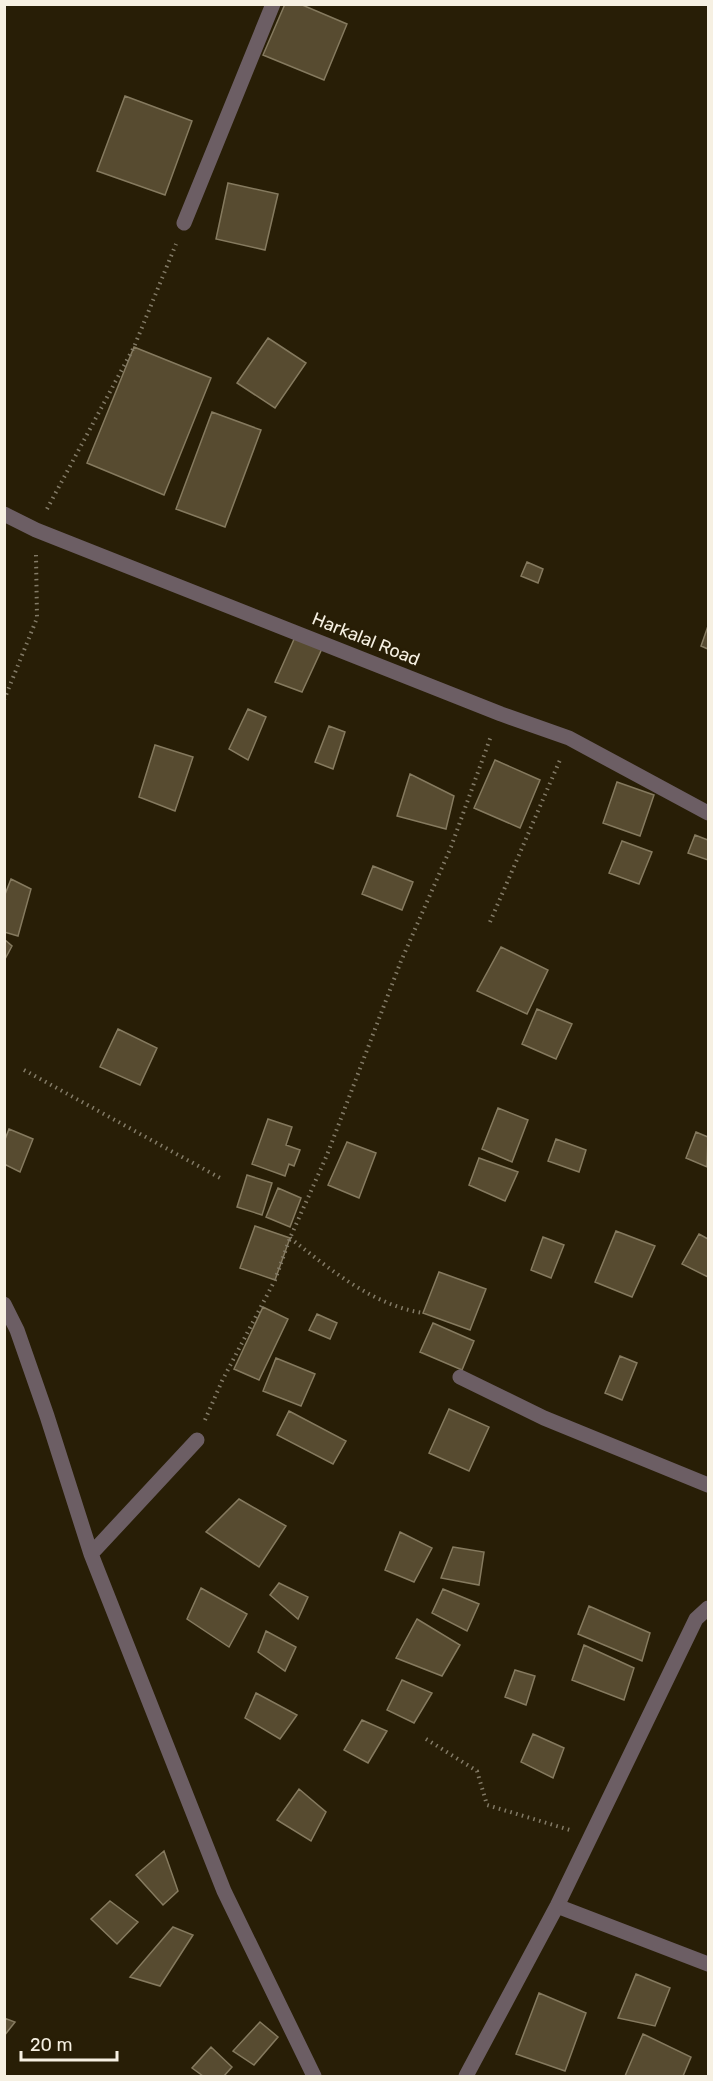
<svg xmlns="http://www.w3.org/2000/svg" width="713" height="2081" font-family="Rubik,sans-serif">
  <rect width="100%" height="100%" fill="#281e06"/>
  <!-- building -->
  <path fill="#574b30" stroke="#857a5f" stroke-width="1.5" d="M 285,4 L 300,4 L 347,24 L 324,80 L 263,55 Z
    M 125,96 L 192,121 L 165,195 L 97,171 Z
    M 228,183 L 278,194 L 265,250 L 216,239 Z
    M 268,338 L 306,363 L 275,408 L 237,383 Z
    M 134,347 L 211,378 L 164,495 L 87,463 Z
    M 212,412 L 261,430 L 225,527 L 176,509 Z
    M 527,562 L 543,569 L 538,583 L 521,576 Z
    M 708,626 L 708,649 L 701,646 Z
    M 299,628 L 325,642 L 302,692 L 275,682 Z
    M 248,709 L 266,717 L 248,760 L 229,749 Z
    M 329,726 L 345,732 L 333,769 L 315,762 Z
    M 155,745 L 193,757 L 175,811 L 139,797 Z
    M 495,760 L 540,780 L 520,828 L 474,808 Z
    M 410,774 L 454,796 L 446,829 L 397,816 Z
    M 617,782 L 654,795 L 640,836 L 603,823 Z
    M 695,835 L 708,840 L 708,860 L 688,853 Z
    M 622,841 L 652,852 L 639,884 L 609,873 Z
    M 373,866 L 413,882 L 402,910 L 362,894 Z
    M 11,879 L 31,889 L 18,936 L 4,932 L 4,897 Z
    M 4,939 L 12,946 L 4,961 Z
    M 501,947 L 548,970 L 527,1014 L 477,991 Z
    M 537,1009 L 572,1024 L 556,1059 L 522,1044 Z
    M 118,1029 L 157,1048 L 140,1085 L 100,1067 Z
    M 498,1108 L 528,1120 L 512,1162 L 482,1149 Z
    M 268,1119 L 292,1127 L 286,1145 L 300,1150 L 294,1166 L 289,1164 L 285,1176 L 252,1164 Z
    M 9,1129 L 33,1139 L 20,1172 L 4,1164 L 4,1142 Z
    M 696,1132 L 708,1137 L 707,1167 L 686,1158 Z
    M 556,1139 L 586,1150 L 579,1172 L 548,1161 Z
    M 347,1142 L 376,1153 L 359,1198 L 328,1185 Z
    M 479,1158 L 518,1172 L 505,1201 L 469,1185 Z
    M 247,1175 L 272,1183 L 262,1215 L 237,1207 Z
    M 278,1188 L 301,1198 L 290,1227 L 266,1217 Z
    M 255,1226 L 290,1238 L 275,1280 L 240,1268 Z
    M 616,1231 L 655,1246 L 632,1297 L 595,1282 Z
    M 699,1234 L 708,1239 L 708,1277 L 682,1264 Z
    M 543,1237 L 564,1245 L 551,1278 L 531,1270 Z
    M 439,1272 L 486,1289 L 470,1330 L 423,1313 Z
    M 263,1307 L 288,1319 L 259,1380 L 234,1369 Z
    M 317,1314 L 337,1323 L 330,1339 L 309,1330 Z
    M 433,1323 L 474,1341 L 462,1370 L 420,1352 Z
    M 620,1356 L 637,1363 L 622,1400 L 605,1393 Z
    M 276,1358 L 315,1374 L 301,1406 L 263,1391 Z
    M 449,1409 L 489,1427 L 469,1471 L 429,1453 Z
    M 289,1411 L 346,1441 L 333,1464 L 277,1435 Z
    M 239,1499 L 286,1526 L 259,1567 L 206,1532 Z
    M 400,1532 L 432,1548 L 414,1582 L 385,1570 Z
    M 453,1547 L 484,1552 L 479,1585 L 441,1578 Z
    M 279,1583 L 308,1597 L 298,1619 L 270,1595 Z
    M 201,1588 L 247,1614 L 229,1647 L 187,1619 Z
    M 443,1589 L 479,1604 L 467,1631 L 432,1613 Z
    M 589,1606 L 650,1633 L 642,1661 L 578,1634 Z
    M 417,1619 L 460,1645 L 442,1676 L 396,1658 Z
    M 266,1631 L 296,1647 L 285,1671 L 258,1652 Z
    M 584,1645 L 634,1668 L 624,1700 L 572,1680 Z
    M 515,1670 L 535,1676 L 526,1705 L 505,1697 Z
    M 402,1680 L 432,1693 L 414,1723 L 387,1710 Z
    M 256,1693 L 297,1715 L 280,1739 L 245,1718 Z
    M 362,1720 L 387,1731 L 368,1763 L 344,1750 Z
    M 533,1734 L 564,1748 L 553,1778 L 521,1762 Z
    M 299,1789 L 326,1812 L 311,1841 L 277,1820 Z
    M 164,1851 L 178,1891 L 163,1905 L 136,1875 Z
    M 110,1901 L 138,1922 L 117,1944 L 91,1919 Z
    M 173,1927 L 193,1935 L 160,1986 L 130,1977 Z
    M 636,1974 L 670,1988 L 655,2026 L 618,2018 Z
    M 539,1993 L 586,2013 L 565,2071 L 516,2054 Z
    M 4,2018 L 15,2022 L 4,2036 Z
    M 260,2022 L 278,2037 L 254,2065 L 233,2051 Z
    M 643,2034 L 691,2057 L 683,2076 L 625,2076 Z
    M 211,2047 L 232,2067 L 224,2076 L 203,2076 L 192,2068 Z"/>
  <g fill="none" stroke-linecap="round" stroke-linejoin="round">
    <!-- path -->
    <path stroke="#837b67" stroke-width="4" stroke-dasharray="1.5 4.5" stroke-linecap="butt" d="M 47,509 L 134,347 L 176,244
      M 4,700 L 37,618 L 36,555
      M 490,922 L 560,760
      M 24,1070 L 222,1179
      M 290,1238 C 330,1269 372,1305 423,1313
      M 205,1420 L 222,1381 L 275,1280 L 290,1238 L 327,1155 L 401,961 L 451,847 L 491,736
      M 426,1739 L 477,1771 L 487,1805 L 570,1830"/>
    <!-- street -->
    <path stroke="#6c5e64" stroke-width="15" d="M 184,223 L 273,4
      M 4,514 L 36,530 L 501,714 L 569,738 L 708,813
      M 4,1304 L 17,1330 L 47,1416 L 91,1554 L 224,1891 L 314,2076
      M 460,1377 L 544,1418 L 708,1485
      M 91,1554 L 197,1440
      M 557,1906 L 708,1964
      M 466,2076 L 557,1906 L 696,1619 L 708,1608"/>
  </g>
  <g text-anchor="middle" stroke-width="4.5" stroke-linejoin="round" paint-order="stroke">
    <!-- street labels -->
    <g font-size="18" fill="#f6f0e2" stroke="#281e06">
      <text transform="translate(366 639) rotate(22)" y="6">Harkalal Road</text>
    </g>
  </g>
  <!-- border -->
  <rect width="713" height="2081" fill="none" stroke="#f6f0e2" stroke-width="12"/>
  <!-- scale -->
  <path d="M21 2051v9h96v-9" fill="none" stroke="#f6f0e2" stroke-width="3"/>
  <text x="30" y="2051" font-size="18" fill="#f6f0e2" stroke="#281e06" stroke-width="4.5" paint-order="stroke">20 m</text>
</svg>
